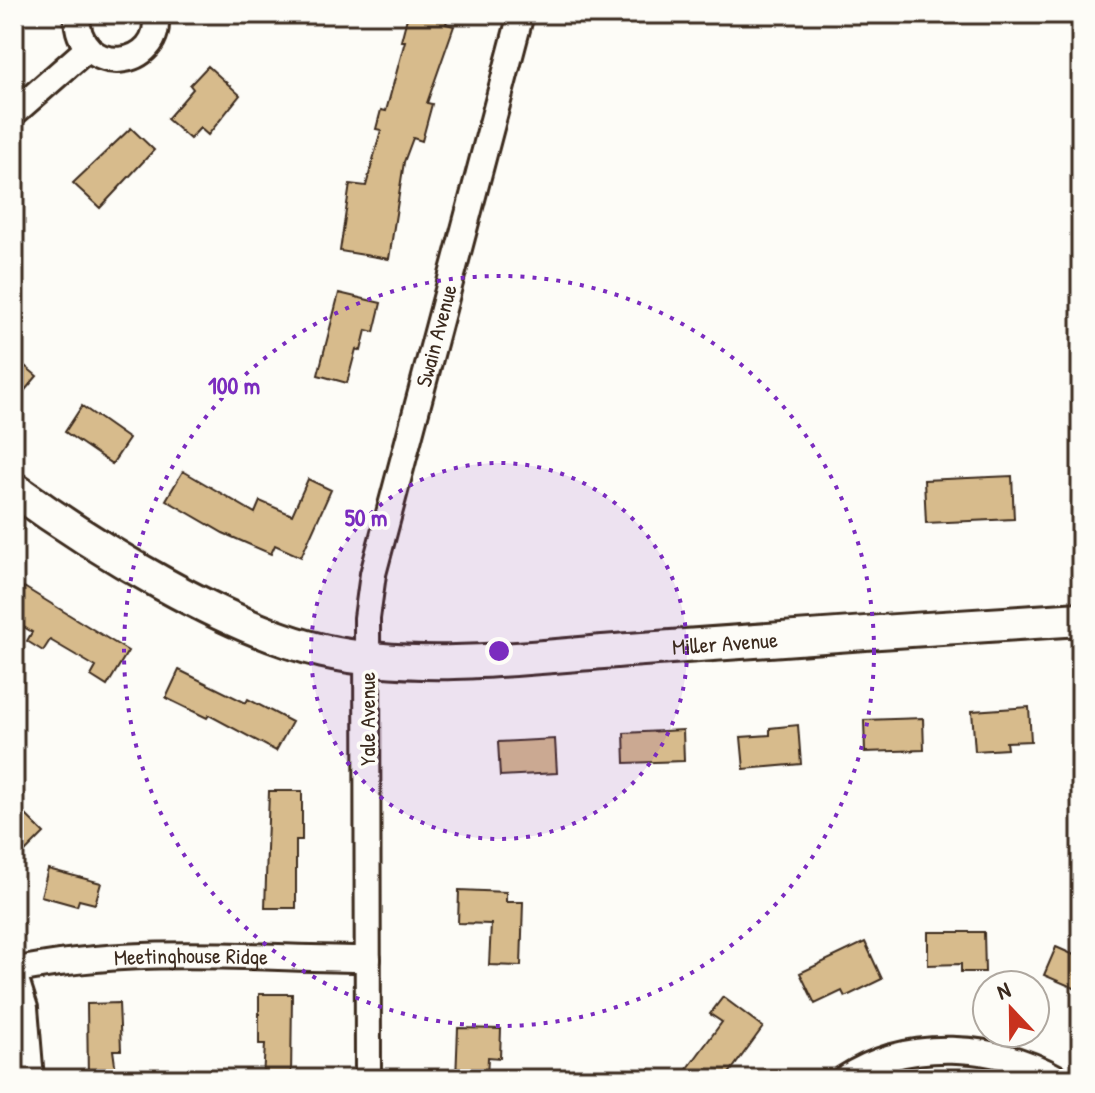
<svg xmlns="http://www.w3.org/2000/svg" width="1095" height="1093" font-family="'Patrick Hand',sans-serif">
  <rect width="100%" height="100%" fill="#fdfcf7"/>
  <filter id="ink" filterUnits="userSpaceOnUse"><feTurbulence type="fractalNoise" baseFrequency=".0125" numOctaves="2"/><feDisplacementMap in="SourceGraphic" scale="16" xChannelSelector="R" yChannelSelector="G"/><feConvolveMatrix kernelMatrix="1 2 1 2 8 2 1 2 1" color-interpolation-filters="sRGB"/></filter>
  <g filter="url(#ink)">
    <!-- building -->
    <path fill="#d7bb8c" stroke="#3b2a1e" stroke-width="2" d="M 408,14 L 449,14 L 446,24 L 454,26 L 427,103 L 432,104 L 422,141 L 413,138 L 404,162 L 389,259 L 340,251 L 350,184 L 366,186 L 381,130 L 376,129 L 381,110 L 386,111 L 405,41 L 401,41 Z
      M 208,66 L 240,95 L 208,135 L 200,128 L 190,139 L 167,119 L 193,89 L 190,85 Z
      M 131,128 L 154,150 L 100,208 L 73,183 Z
      M 339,293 L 381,303 L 374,332 L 366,330 L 361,351 L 356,349 L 347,383 L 318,375 Z
      M 14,357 L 37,376 L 14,403 Z
      M 82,406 L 129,439 L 112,464 L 65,432 Z
      M 183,471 L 255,513 L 260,501 L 292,515 L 308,479 L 331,490 L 301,557 L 275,545 L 271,554 L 223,533 L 166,500 Z
      M 1012,476 L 1014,519 L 926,523 L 924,480 Z
      M 24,587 L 128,651 L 107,686 L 91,676 L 96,667 L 50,640 L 43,651 L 27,641 L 32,632 L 14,621 L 14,604 Z
      M 179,670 L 246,703 L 248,699 L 292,722 L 276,751 L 209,715 L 207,718 L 166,698 Z
      M 1029,707 L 1031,741 L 1006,742 L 1007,749 L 975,751 L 972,711 Z
      M 923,718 L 924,750 L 865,752 L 864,720 Z
      M 798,725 L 801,764 L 744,769 L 741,737 L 770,735 L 770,728 Z
      M 683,730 L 684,761 L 625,763 L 624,733 Z
      M 555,739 L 557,773 L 500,776 L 498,742 Z
      M 269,791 L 302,791 L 302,840 L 296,840 L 296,908 L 265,908 Z
      M 14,803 L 44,833 L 14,863 Z
      M 48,869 L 101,883 L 95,904 L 79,900 L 77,906 L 41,896 Z
      M 459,890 L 506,892 L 506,902 L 523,902 L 521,966 L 489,965 L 491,924 L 458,923 Z
      M 928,932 L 984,932 L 985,972 L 961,972 L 961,964 L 928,965 Z
      M 865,942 L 882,979 L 845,997 L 842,991 L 815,1004 L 800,973 Z
      M 1056,947 L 1081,958 L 1081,991 L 1044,975 Z
      M 259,994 L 292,994 L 291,1079 L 263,1079 L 265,1044 L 259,1044 Z
      M 723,997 L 763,1027 L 725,1079 L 680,1079 L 722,1022 L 710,1014 Z
      M 119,1003 L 121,1050 L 113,1050 L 117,1079 L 88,1079 L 87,1004 Z
      M 458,1028 L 501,1029 L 500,1058 L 488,1057 L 487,1079 L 456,1079 Z"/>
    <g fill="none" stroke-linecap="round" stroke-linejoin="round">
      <defs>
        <g id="minor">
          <path d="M 77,14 C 76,81 166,69 155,14"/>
          <path d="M 14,113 L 87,49"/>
          <path id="s1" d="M 14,971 C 133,946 248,958 368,959"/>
          <path d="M 14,973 L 25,1008 L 31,1079"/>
          <path id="s2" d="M 368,1079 L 367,618 L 373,574 L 521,14"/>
          <path d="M 844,1079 C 907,1037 996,1043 1059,1079"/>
        </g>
        <g id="major">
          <path id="s3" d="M 14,489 C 92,546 229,630 323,651 C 421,673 530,657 629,650 C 780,639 930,628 1081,619"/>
        </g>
      </defs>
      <!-- minor casing -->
      <use href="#minor" stroke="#3b2a1e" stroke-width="30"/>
      <!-- major casing -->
      <use href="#major" stroke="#3b2a1e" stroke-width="38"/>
      <!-- minor -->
      <use href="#minor" stroke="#fdfcf7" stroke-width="24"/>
      <!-- major -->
      <use href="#major" stroke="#fdfcf7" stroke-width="32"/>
    </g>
  </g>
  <!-- distance rings -->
  <circle cx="499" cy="651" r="188" fill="#7b2cbf" fill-opacity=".12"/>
  <g fill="none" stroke="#7b2cbf" stroke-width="4" stroke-dasharray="4 8">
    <circle cx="499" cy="651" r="188"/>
    <circle cx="499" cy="651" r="375"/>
  </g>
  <g text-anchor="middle" stroke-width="7" stroke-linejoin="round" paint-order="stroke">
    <!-- street labels -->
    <g font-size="22" fill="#3b2a1e" stroke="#fdfcf7">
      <text dy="8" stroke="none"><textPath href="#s2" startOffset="752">Swain Avenue</textPath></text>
      <text dy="8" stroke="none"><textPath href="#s3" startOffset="754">Miller Avenue</textPath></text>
      <text transform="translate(367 719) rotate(-90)" y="8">Yale Avenue</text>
      <text dy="8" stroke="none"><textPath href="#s1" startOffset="178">Meetinghouse Ridge</textPath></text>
    </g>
  </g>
  <circle cx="499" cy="651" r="12" fill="#7b2cbf" stroke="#fdfcf7" stroke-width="4"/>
  <g font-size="24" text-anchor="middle" font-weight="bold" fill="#7b2cbf" stroke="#fdfcf7" stroke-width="7" stroke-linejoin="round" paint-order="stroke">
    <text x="234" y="394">100 m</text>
    <text x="366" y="526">50 m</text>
  </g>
  <!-- margin -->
  <rect width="1095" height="1093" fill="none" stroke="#fdfcf7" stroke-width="48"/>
  <rect x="24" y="24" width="1047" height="1045" fill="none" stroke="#3b2a1e" stroke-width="3" filter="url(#ink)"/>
  <!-- north arrow -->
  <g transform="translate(1011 1009) rotate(338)"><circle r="38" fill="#fdfcf7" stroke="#afa8a0" stroke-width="2"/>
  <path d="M0-6L14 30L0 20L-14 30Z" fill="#c8321e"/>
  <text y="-12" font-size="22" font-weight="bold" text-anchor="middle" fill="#3b2a1e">N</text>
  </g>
</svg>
